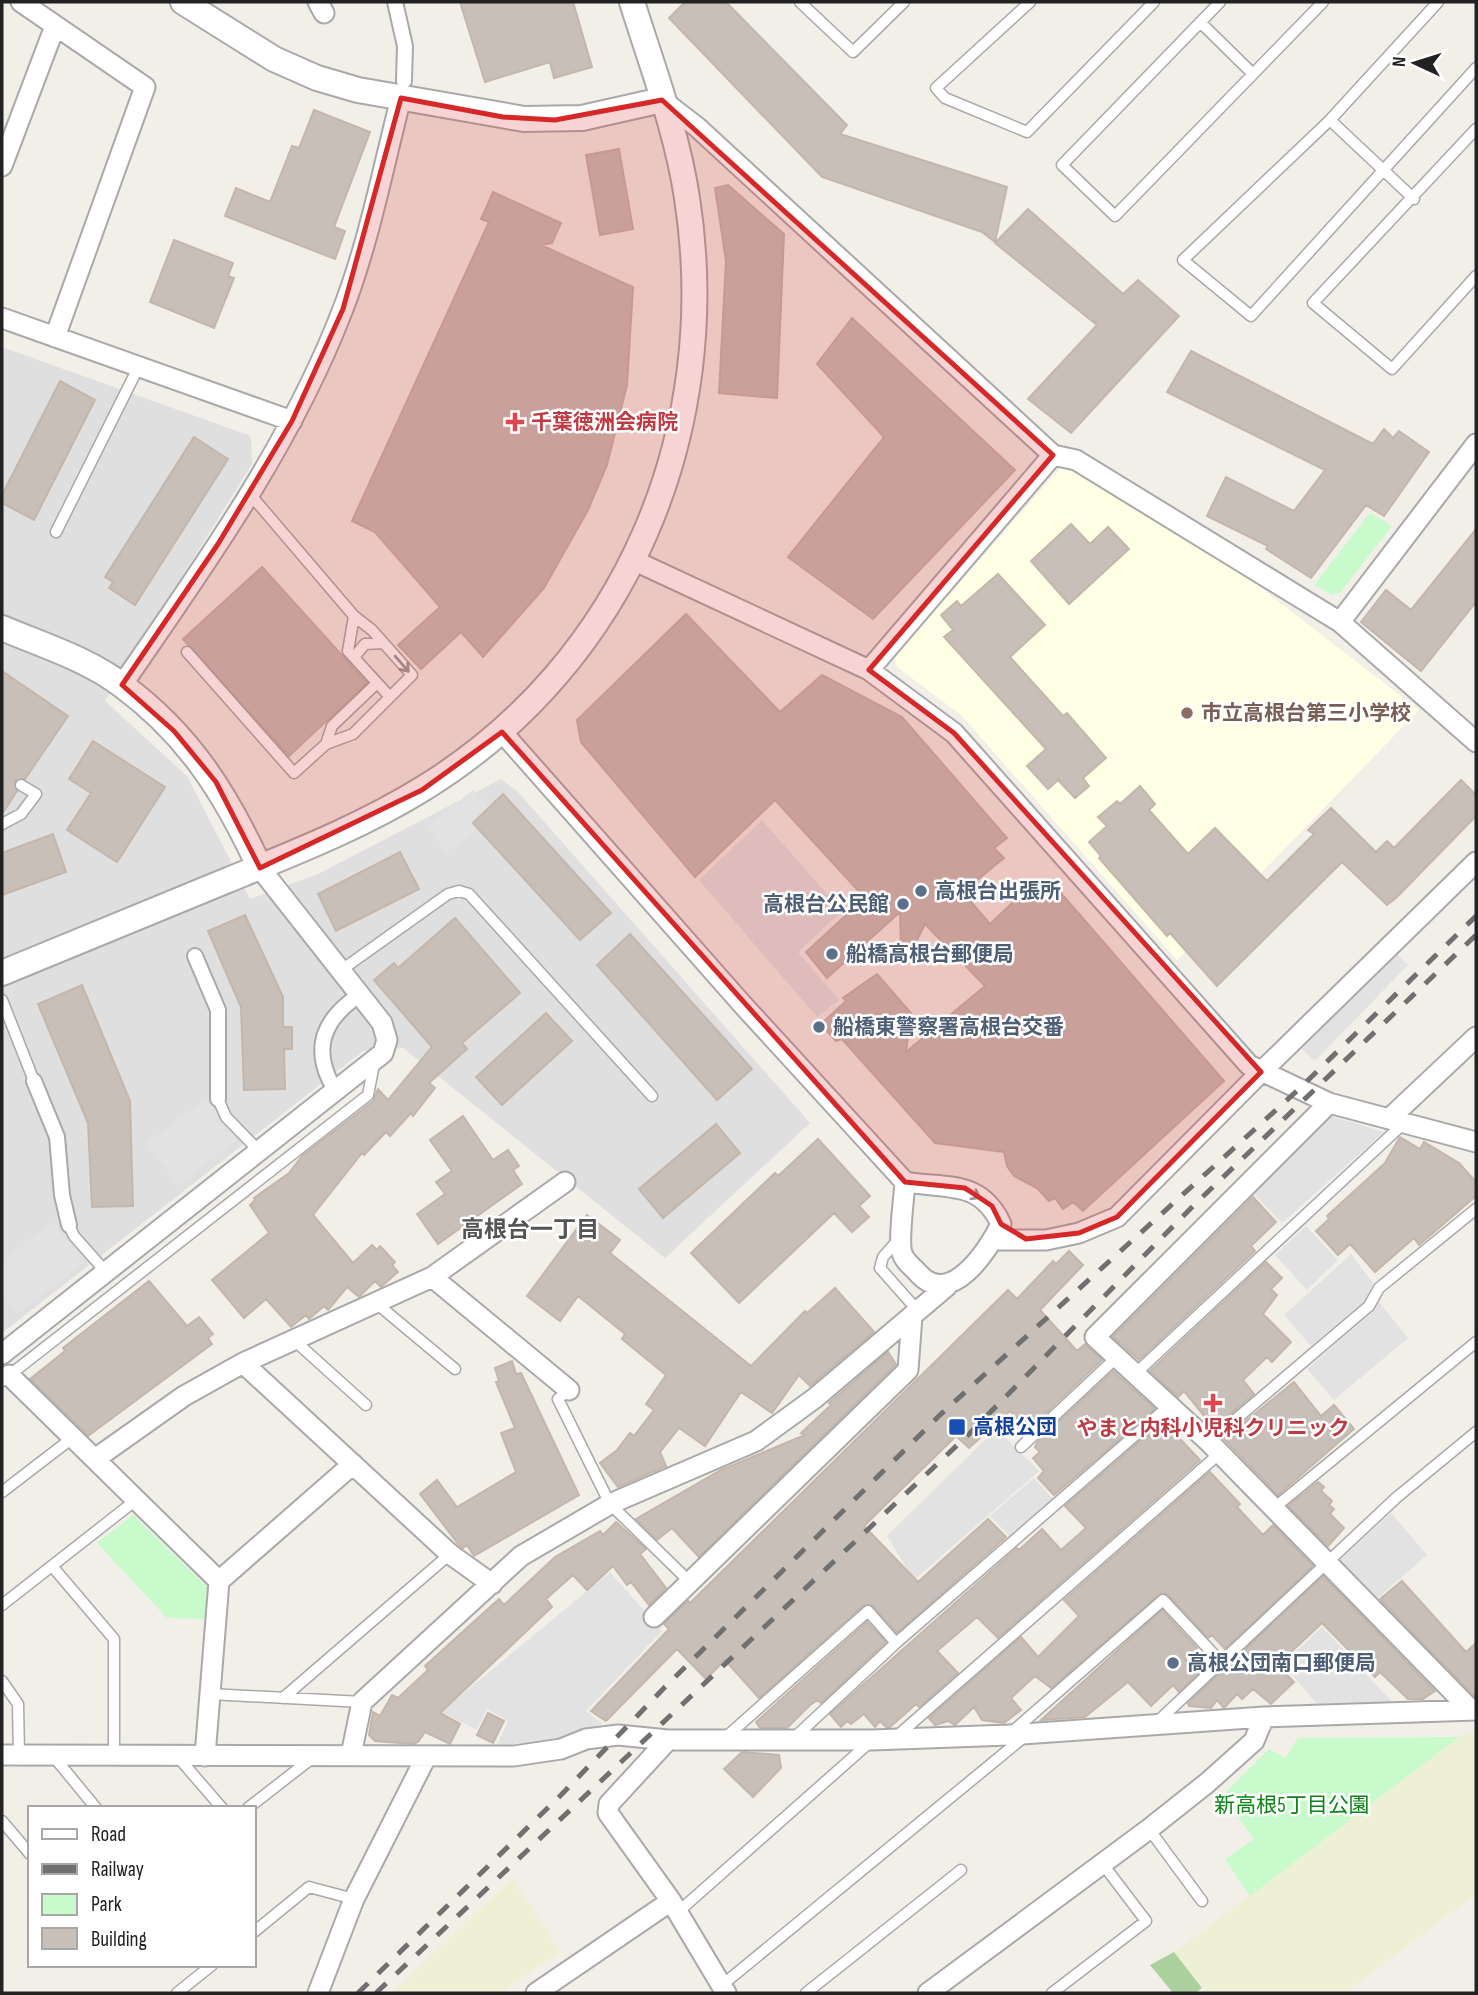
<svg xmlns="http://www.w3.org/2000/svg" width="1478" height="1995" font-family="'Sofia Sans Condensed','Noto Sans JP',sans-serif">
  <rect width="100%" height="100%" fill="#f2efe9"/>
  <!-- residential -->
  <path fill="#e0dfdf" d="M 2,347 L 251,436 L 252,464 L 105,701 L 187,776 L 250,899 L 318,874 L 501,779 L 517,791 L 810,1123 L 665,1258 L 403,1048 L 363,1051 L 2,1333 Z"/>
  <!-- education -->
  <path fill="#ffffe5" d="M 1064,464 L 1248,578 L 1419,710 L 1177,960 L 962,716 L 897,667 L 894,657 Z"/>
  <!-- farmland -->
  <path fill="#eef0d5" d="M 1476,1728 L 1476,1894 L 1346,1993 L 1207,1993 L 1174,1952 L 1459,1737 Z
    M 512,1878 L 561,1952 L 500,1993 L 392,1993 Z"/>
  <!-- forest -->
  <path fill="#add19e" d="M 1174,1952 L 1202,1988 L 1195,1993 L 1173,1993 L 1150,1965 Z"/>
  <!-- park -->
  <path fill="#c8facc" d="M 1370,513 L 1392,526 L 1340,593 L 1332,595 L 1314,585 Z
    M 133,1515 L 207,1587 L 205,1619 L 167,1618 L 97,1543 Z
    M 1459,1737 L 1250,1896 L 1225,1859 L 1254,1839 L 1222,1796 L 1269,1749 L 1285,1758 L 1298,1738 Z"/>
  <!-- parking -->
  <path fill="#e2e2e2" d="M 473,790 L 488,806 L 471,823 L 477,830 L 446,853 L 428,825 Z
    M 762,820 L 842,911 L 798,952 L 839,1000 L 817,1017 L 699,880 Z
    M 1395,953 L 1408,965 L 1315,1061 L 1302,1049 Z
    M 206,1099 L 237,1140 L 178,1185 L 147,1143 Z
    M 1327,1115 L 1384,1132 L 1282,1223 L 1249,1189 Z
    M 53,1222 L 85,1263 L 17,1314 L 2,1294 L 2,1261 Z
    M 1306,1226 L 1338,1260 L 1307,1290 L 1275,1255 Z
    M 1351,1254 L 1373,1283 L 1365,1300 L 1311,1346 L 1284,1315 Z
    M 1379,1302 L 1408,1338 L 1334,1400 L 1307,1369 L 1374,1311 Z
    M 996,1429 L 1039,1471 L 914,1580 L 887,1536 Z
    M 1034,1478 L 1053,1499 L 1010,1536 L 990,1516 Z
    M 1391,1513 L 1427,1555 L 1373,1602 L 1339,1568 L 1340,1560 Z
    M 610,1572 L 662,1631 L 586,1711 L 603,1724 L 560,1741 L 497,1745 L 508,1721 L 487,1709 L 477,1730 L 441,1712 Z
    M 1322,1627 L 1393,1703 L 1319,1706 L 1283,1664 Z"/>
  <!-- building -->
  <path fill="#c7bfb8" stroke="#c4b6ab" stroke-width="2" d="M 460,2 L 573,2 L 592,67 L 554,78 L 550,62 L 485,82 Z
    M 685,2 L 726,2 L 847,125 L 840,134 L 1007,187 L 995,242 L 982,232 L 822,177 L 669,18 Z
    M 314,110 L 370,132 L 334,227 L 345,231 L 335,259 L 225,216 L 236,188 L 270,202 L 292,146 L 299,148 Z
    M 619,149 L 633,229 L 600,235 L 586,155 Z
    M 728,185 L 784,234 L 777,398 L 719,393 L 726,261 L 715,188 Z
    M 493,192 L 561,223 L 552,243 L 541,245 L 633,287 L 627,385 L 607,465 L 588,510 L 544,588 L 483,657 L 461,632 L 421,669 L 398,645 L 440,607 L 375,532 L 352,521 L 489,222 L 481,219 Z
    M 1028,209 L 1123,294 L 1138,280 L 1179,316 L 1071,433 L 1028,399 L 1097,325 L 995,243 Z
    M 174,240 L 233,263 L 228,276 L 234,278 L 214,328 L 150,302 Z
    M 852,318 L 1015,470 L 873,619 L 788,557 L 884,437 L 817,364 Z
    M 1191,351 L 1373,444 L 1384,429 L 1393,438 L 1399,431 L 1429,452 L 1384,516 L 1366,505 L 1311,578 L 1266,549 L 1268,546 L 1207,516 L 1226,477 L 1294,511 L 1325,470 L 1167,392 Z
    M 60,381 L 95,400 L 34,520 L 2,503 L 2,495 Z
    M 194,437 L 228,459 L 135,605 L 109,588 L 113,582 L 105,577 Z
    M 1071,524 L 1090,544 L 1108,527 L 1129,549 L 1069,604 L 1031,561 Z
    M 1476,529 L 1476,602 L 1421,671 L 1361,622 L 1386,590 L 1411,610 Z
    M 262,567 L 367,683 L 289,756 L 183,639 Z
    M 998,574 L 1045,625 L 1010,657 L 1063,716 L 1067,713 L 1106,758 L 1083,778 L 1089,786 L 1075,798 L 1058,780 L 1048,789 L 1027,766 L 1046,749 L 944,637 L 953,630 L 941,615 L 957,601 L 961,606 Z
    M 686,614 L 780,712 L 822,675 L 902,717 L 1007,838 L 994,848 L 1004,858 L 970,886 L 974,890 L 966,896 L 990,924 L 1033,883 L 1054,885 L 1224,1081 L 1083,1211 L 1073,1202 L 1063,1209 L 1055,1198 L 1049,1201 L 1037,1188 L 1014,1176 L 1007,1166 L 1004,1152 L 935,1143 L 842,1039 L 836,1041 L 821,1024 L 846,1001 L 843,998 L 877,974 L 911,1013 L 906,1052 L 985,986 L 925,924 L 915,944 L 901,947 L 900,912 L 827,978 L 806,952 L 865,898 L 775,800 L 695,877 L 581,742 L 577,720 Z
    M 2,671 L 68,716 L 25,779 L 15,781 L 17,791 L 2,814 Z
    M 93,741 L 165,787 L 117,862 L 67,830 L 91,793 L 69,779 Z
    M 1461,780 L 1476,795 L 1476,816 L 1396,898 L 1387,905 L 1342,862 L 1217,986 L 1170,933 L 1167,936 L 1099,858 L 1101,856 L 1089,842 L 1107,826 L 1098,817 L 1117,801 L 1120,804 L 1140,786 L 1155,804 L 1149,810 L 1188,854 L 1215,828 L 1267,881 L 1314,834 L 1308,830 L 1331,808 L 1376,852 L 1387,841 L 1394,848 Z
    M 503,794 L 611,913 L 580,940 L 473,823 Z
    M 53,834 L 66,872 L 2,895 L 2,853 Z
    M 400,852 L 419,889 L 336,931 L 318,894 Z
    M 245,915 L 283,997 L 283,1027 L 292,1027 L 292,1049 L 284,1049 L 285,1089 L 244,1090 L 241,1007 L 208,931 Z
    M 455,918 L 520,993 L 462,1043 L 467,1049 L 429,1083 L 435,1088 L 413,1116 L 411,1113 L 390,1136 L 386,1132 L 364,1155 L 362,1153 L 313,1215 L 353,1263 L 372,1245 L 377,1250 L 380,1246 L 395,1262 L 392,1265 L 398,1272 L 381,1287 L 375,1281 L 359,1297 L 347,1287 L 328,1310 L 324,1306 L 309,1319 L 306,1315 L 291,1327 L 266,1299 L 244,1318 L 212,1280 L 269,1233 L 250,1205 L 255,1200 L 254,1198 L 289,1173 L 302,1156 L 373,1101 L 378,1089 L 388,1100 L 432,1047 L 374,980 L 394,963 L 398,968 Z
    M 630,934 L 752,1069 L 717,1100 L 597,965 Z
    M 82,985 L 130,1101 L 133,1206 L 92,1207 L 88,1123 L 38,1004 Z
    M 546,1013 L 572,1041 L 502,1105 L 476,1077 Z
    M 463,1116 L 493,1160 L 508,1150 L 519,1166 L 513,1170 L 522,1184 L 438,1244 L 417,1214 L 445,1194 L 436,1182 L 452,1171 L 430,1140 Z
    M 716,1124 L 740,1153 L 663,1218 L 639,1189 Z
    M 1400,1137 L 1420,1149 L 1424,1142 L 1459,1163 L 1476,1182 L 1476,1196 L 1419,1245 L 1414,1238 L 1375,1272 L 1350,1244 L 1338,1255 L 1316,1231 L 1329,1219 L 1327,1216 L 1385,1163 Z
    M 818,1139 L 870,1196 L 859,1206 L 869,1217 L 852,1232 L 834,1213 L 739,1303 L 691,1253 L 775,1173 L 778,1176 Z
    M 1253,1197 L 1276,1222 L 1251,1246 L 1255,1251 L 1139,1360 L 1113,1337 Z
    M 587,1215 L 620,1240 L 610,1253 L 751,1366 L 805,1311 L 807,1313 L 835,1288 L 874,1332 L 810,1386 L 799,1375 L 772,1413 L 741,1392 L 705,1446 L 679,1428 L 660,1452 L 666,1466 L 618,1487 L 600,1463 L 617,1450 L 630,1433 L 634,1436 L 654,1410 L 646,1404 L 666,1375 L 622,1339 L 625,1334 L 578,1296 L 560,1321 L 527,1296 Z
    M 1069,1251 L 1083,1265 L 1040,1310 L 1077,1351 L 1085,1344 L 1102,1360 L 1028,1430 L 1010,1411 L 969,1448 L 956,1436 L 864,1526 L 918,1582 L 988,1519 L 1006,1537 L 897,1633 L 873,1606 L 864,1605 L 759,1698 L 725,1660 L 706,1679 L 677,1649 L 606,1721 L 591,1711 L 669,1629 L 664,1624 L 688,1601 L 690,1603 L 1008,1290 L 1017,1299 L 1053,1261 L 1056,1264 Z
    M 1266,1262 L 1282,1278 L 1271,1289 L 1277,1295 L 1263,1314 L 1291,1342 L 1272,1362 L 1267,1357 L 1243,1380 L 1254,1394 L 1214,1428 L 1184,1391 L 1178,1397 L 1150,1371 Z
    M 149,1281 L 187,1326 L 199,1317 L 213,1334 L 208,1338 L 212,1344 L 88,1436 L 30,1379 L 65,1351 L 63,1348 Z
    M 888,1352 L 896,1364 L 699,1557 L 672,1528 L 657,1540 L 636,1519 L 721,1470 L 805,1435 L 801,1433 L 831,1405 L 829,1403 Z
    M 512,1361 L 516,1374 L 521,1373 L 579,1495 L 474,1556 L 467,1545 L 463,1548 L 459,1545 L 420,1494 L 437,1480 L 457,1507 L 516,1472 L 501,1433 L 515,1428 L 496,1382 L 499,1381 L 495,1368 Z
    M 1113,1371 L 1155,1409 L 1054,1495 L 1038,1478 L 1044,1471 L 1033,1458 L 1040,1452 L 1035,1447 L 1038,1441 Z
    M 1294,1382 L 1321,1416 L 1334,1405 L 1354,1429 L 1278,1495 L 1224,1439 Z
    M 1163,1421 L 1200,1460 L 998,1638 L 977,1617 L 937,1651 L 958,1673 L 919,1707 L 916,1704 L 890,1727 L 886,1727 L 880,1721 L 875,1727 L 864,1714 L 851,1724 L 847,1721 L 841,1727 L 830,1714 L 1017,1548 L 1019,1550 L 1042,1529 L 1061,1550 L 1086,1528 L 1065,1506 Z
    M 1210,1472 L 1240,1504 L 1237,1507 L 1263,1535 L 1273,1525 L 1313,1566 L 1225,1649 L 1212,1635 L 1208,1638 L 1168,1595 L 1161,1593 L 1051,1688 L 1035,1676 L 1011,1698 L 1021,1710 L 1004,1723 L 982,1720 L 974,1707 L 955,1725 L 948,1721 L 935,1725 L 929,1718 L 1021,1637 L 1038,1657 L 1079,1616 L 1064,1600 Z
    M 1318,1482 L 1324,1487 L 1321,1491 L 1332,1501 L 1329,1505 L 1334,1509 L 1330,1514 L 1344,1528 L 1328,1546 L 1288,1506 Z
    M 616,1522 L 646,1549 L 640,1554 L 666,1588 L 649,1605 L 631,1582 L 627,1585 L 613,1566 L 587,1590 L 573,1575 L 546,1599 L 552,1607 L 440,1713 L 460,1724 L 450,1744 L 425,1732 L 418,1742 L 413,1744 L 375,1741 L 369,1735 L 373,1712 L 380,1716 L 392,1695 L 398,1698 L 428,1670 L 425,1666 L 499,1599 L 504,1605 L 555,1557 L 600,1531 L 603,1535 Z
    M 1323,1576 L 1435,1691 L 1423,1699 L 1408,1699 L 1380,1672 L 1375,1677 L 1322,1623 L 1277,1665 L 1294,1682 L 1271,1704 L 1253,1689 L 1242,1699 L 1237,1694 L 1224,1708 L 1217,1700 L 1211,1708 L 1189,1706 L 1188,1703 Z
    M 1402,1581 L 1466,1652 L 1476,1643 L 1476,1698 L 1380,1599 Z
    M 1162,1610 L 1197,1648 L 1185,1659 L 1199,1673 L 1179,1692 L 1173,1685 L 1151,1706 L 1128,1682 L 1085,1717 L 1041,1720 Z
    M 867,1622 L 886,1642 L 821,1703 L 818,1700 L 810,1705 L 787,1728 L 760,1728 L 756,1722 Z
    M 488,1713 L 504,1721 L 493,1743 L 477,1735 Z
    M 742,1752 L 779,1755 L 781,1768 L 753,1797 L 724,1769 Z"/>
  <g fill="none" stroke-linecap="round" stroke-linejoin="round">
    <defs>
      <path id="service" d="M 800,2 L 853,52 L 904,2
        M 1030,2 L 936,88 L 945,98 L 1027,132 L 1154,2
        M 1220,2 L 1062,165 L 1115,216 L 1323,2
        M 1438,2 L 1330,120 L 1183,260 L 1251,316 L 1476,68
        M 1200,22 L 1253,74
        M 1330,120 L 1414,199
        M 1476,129 L 1313,303 L 1392,369 L 1476,276
        M 56,532 L 139,366
        M 354,616 L 348,651 L 390,697
        M 187,652 L 294,773 L 326,744 L 353,734 L 412,675 L 372,630 L 354,616 L 249,493
        M 354,657 L 365,644 L 383,643
        M 326,744 L 332,726 L 377,683
        M 2,824 L 21,814 L 36,794 L 21,785
        M 340,971 L 448,894 L 459,891 L 469,894 L 652,1096
        M 2,1000 L 34,1081
        M 218,1099 L 226,1117 L 260,1152
        M 69,1225 L 74,1236 L 106,1272
        M 899,1239 L 883,1257 L 880,1268 L 918,1311
        M 376,1303 L 455,1369
        M 295,1341 L 366,1405
        M 1135,1374 L 1404,1123
        M 2,1381 L 368,1095 L 374,1064
        M 569,1390 L 558,1399 L 610,1504 L 690,1582
        M 1209,1442 L 1369,1306 L 1379,1288 L 1476,1209
        M 1021,1447 L 1117,1357
        M 2,1492 L 71,1439
        M 1274,1508 L 1476,1342
        M 52,1566 L 114,1639 L 114,1756
        M 2,1605 L 136,1500
        M 2,1681 L 18,1704 L 19,1755
        M 210,1694 L 362,1702
        M 283,1698 L 450,1554
        M 1156,1723 L 1396,1498 L 1476,1432
        M 1012,1732 L 1163,1600 L 1220,1661
        M 726,1737 L 868,1611 L 896,1643
        M 896,1737 L 1219,1454
        M 794,1738 L 896,1643 L 1170,1405
        M 177,1756 L 222,1808
        M 54,1757 L 96,1808
        M 248,1808 L 311,1759
        M 2,1821 L 30,1854
        M 1149,1829 L 1202,1901
        M 678,1912 L 869,1743
        M 254,1932 L 309,1887 L 354,1899
        M 721,1986 L 1024,1737
        M 177,1993 L 212,1965
        M 806,1993 L 961,1870
        M 1052,1993 L 1146,1921 L 1102,1863"/>
      <path id="pedestrian" d="M 395,2 L 405,46 L 404,81
        M 195,956 L 218,1010 L 218,1099
        M 34,1081 L 57,1137 L 62,1195 L 69,1225
        M 330,1081 C 314,1048 324,1022 351,1001"/>
      <path id="minor" d="M 21,2 L 145,87 L 55,337
        M 318,2 L 324,13
        M 662,100 L 697,127 L 1053,455 L 1076,460 L 1340,622 L 1476,742
        M 2,166 L 55,26
        M 2,318 L 292,421
        M 635,561 L 869,670 L 954,733 L 1249,1065 L 1329,1103 L 1476,1142
        M 1340,622 L 1476,444
        M 869,670 L 1053,455
        M 122,685 C 204,566 291,445 343,309 C 369,242 383,168 401,98
        M 502,732 L 742,1004 L 905,1182 C 946,1189 980,1179 1001,1224 C 988,1251 950,1308 919,1274 C 913,1267 904,1261 902,1253 C 898,1241 904,1198 905,1182
        M 1329,1103 L 1095,1337 L 1209,1442 L 1471,1710
        M 1389,1119 L 1476,1037
        M 994,1240 L 1046,1240 L 1079,1233 L 1117,1217 L 1261,1072 L 1476,862
        M 432,1277 L 569,1390
        M 2,1354 L 383,1053 L 387,1040 L 382,1023 L 260,868
        M 243,1363 L 450,1554 L 492,1584
        M 9,1375 L 219,1581 L 205,1756
        M 95,1459 L 184,1396 L 243,1363 L 432,1277 L 565,1182
        M 219,1581 L 353,1464
        M 654,1617 L 908,1370 L 912,1316
        M 668,1740 L 609,1804 L 608,1813 L 671,1901 L 726,1993
        M 2,1755 L 514,1756 L 561,1749 L 586,1739 L 618,1735 L 668,1740 L 872,1740 L 1009,1735 L 1264,1717 L 1476,1710
        M 351,1755 L 362,1702 L 521,1556 L 610,1504 L 756,1441 L 815,1398 L 947,1286
        M 318,1993 L 354,1899 L 426,1757
        M 536,1993 L 671,1901
        M 928,1993 L 1149,1829 L 1207,1783 L 1254,1741 L 1264,1717"/>
      <path id="tertiary" d="M 183,2 L 274,59 L 317,78 L 358,90 L 524,119 L 582,118 L 662,100
        M 2,628 C 42,645 88,659 123,686 C 189,735 226,794 260,868
        M 2,973 C 77,942 152,911 228,880 C 294,853 363,826 424,788 C 627,663 723,430 687,198 C 677,131 652,66 632,2"/>
    </defs>
    <!-- service casing -->
    <use href="#service" stroke="#a9a9a9" stroke-width="13"/>
    <!-- pedestrian casing -->
    <use href="#pedestrian" stroke="#a9a9a9" stroke-width="18"/>
    <!-- minor casing -->
    <use href="#minor" stroke="#a9a9a9" stroke-width="23"/>
    <!-- tertiary casing -->
    <use href="#tertiary" stroke="#a9a9a9" stroke-width="28"/>
    <!-- service -->
    <use href="#service" stroke="#fff" stroke-width="10"/>
    <!-- pedestrian -->
    <use href="#pedestrian" stroke="#fff" stroke-width="14"/>
    <!-- minor -->
    <use href="#minor" stroke="#fff" stroke-width="19"/>
    <!-- tertiary -->
    <use href="#tertiary" stroke="#fff" stroke-width="24"/>
    <!-- rail -->
    <path stroke="#707070" stroke-width="5" stroke-dasharray="14 14" stroke-linecap="butt" d="M 358,1993 L 561,1795 L 665,1687 L 941,1414 L 1298,1090 L 1476,916
      M 376,1993 L 967,1436 L 1193,1206 L 1476,935"/>
  </g>
  <!-- one-way arrows -->
  <defs><path id="oneway-shaft" d="M-6 0H5M1.5-3L5.5 0L1.5 3" fill="none" stroke-width="1.6" stroke-linecap="round" stroke-linejoin="round" transform="scale(1.75)"/></defs>
  <g stroke="#9c9c9c">
    <use href="#oneway-shaft" transform="translate(402 664) rotate(49)"/>
    <use href="#oneway-shaft" transform="translate(971 1193) rotate(29)"/>
  </g>
  <!-- marked area -->
  <path fill="#d62828" fill-opacity="0.2" stroke="#d62828" stroke-width="5" stroke-linejoin="round" d="M 401,98 L 503,117 L 555,120 L 662,100 L 1053,455 L 869,670 L 954,733 L 1261,1072 L 1117,1217 L 1079,1233 L 1026,1239 L 1001,1224 L 992,1206 L 965,1188 L 905,1182 L 502,732 L 422,790 L 260,868 L 216,782 L 174,731 L 122,685 L 218,544 L 292,421 L 343,309 Z"/>
  <!-- markers -->
  <g fill="#e0444e" stroke="#fff" stroke-width="2.5">
    <path d="M511.5 411.5h7v7h7v7h-7v7h-7v-7h-7v-7h7z"/>
    <path d="M1209.5 1392.5h7v7h7v7h-7v7h-7v-7h-7v-7h7z"/>
  </g>
  <circle fill="#8d6e63" stroke="#fff" stroke-width="2.5" cx="1187" cy="713" r="7"/>
  <g fill="#5c6f8a" stroke="#fff" stroke-width="2.5">
    <circle cx="921" cy="891" r="7"/>
    <circle cx="903" cy="904" r="7"/>
    <circle cx="832" cy="954" r="7"/>
    <circle cx="819" cy="1027" r="7"/>
    <circle cx="1173" cy="1663" r="7"/>
  </g>
  <rect fill="#1a4fb4" stroke="#fff" stroke-width="2.5" x="948" y="1418" width="18" height="18" rx="3.5"/>
  <g text-anchor="middle" stroke-width="5" stroke-linejoin="round" paint-order="stroke">
    <!-- health labels -->
    <g font-size="21" font-weight="bold" fill="#be3a42" stroke="#fff" text-anchor="start">
      <text x="531" y="429">千葉徳洲会病院</text>
      <text x="1213" y="1435" text-anchor="middle">やまと内科小児科クリニック</text>
    </g>
    <!-- education labels -->
    <g font-size="21" font-weight="bold" fill="#785e54" stroke="#fff" text-anchor="start">
      <text x="1201" y="720">市立高根台第三小学校</text>
    </g>
    <!-- service labels -->
    <g font-size="21" font-weight="bold" fill="#4e5e75" stroke="#fff" text-anchor="start">
      <text x="935" y="898">高根台出張所</text>
      <text x="889" y="911" text-anchor="end">高根台公民館</text>
      <text x="846" y="961">船橋高根台郵便局</text>
      <text x="833" y="1034">船橋東警察署高根台交番</text>
      <text x="1187" y="1670">高根公団南口郵便局</text>
    </g>
    <!-- transit labels -->
    <g font-size="21" font-weight="bold" fill="#164399" stroke="#fff" text-anchor="start">
      <text x="973" y="1434">高根公団</text>
    </g>
    <!-- park labels -->
    <g font-size="21" fill="#0c8416" stroke="#fff">
      <text x="1292" y="1812">新高根5丁目公園</text>
    </g>
    <!-- neighbourhood labels -->
    <g font-size="23" font-weight="bold" fill="#555" stroke="#fff">
      <text x="530" y="1237">高根台一丁目</text>
    </g>
  </g>
  <!-- border -->
  <rect width="1478" height="1995" fill="none" stroke="#222222" stroke-width="7"/>
  <!-- legend -->
  <rect x="28" y="1806" width="228" height="161" fill="#ffffff" stroke="#a7a7a7" stroke-width="2"/>
  <rect x="42" y="1829" width="35" height="10" fill="#ffffff" stroke="#a7a7a7" stroke-width="2"/>
  <text x="91" y="1841" font-size="21" fill="#222222">Road</text>
  <rect x="42" y="1864" width="35" height="10" fill="#707070" stroke="#a7a7a7" stroke-width="2"/>
  <text x="91" y="1876" font-size="21" fill="#222222">Railway</text>
  <rect x="42" y="1894" width="35" height="21" fill="#c8facc" stroke="#a7a7a7" stroke-width="2"/>
  <text x="91" y="1911" font-size="21" fill="#222222">Park</text>
  <rect x="42" y="1928" width="35" height="21" fill="#c7bfb8" stroke="#a7a7a7" stroke-width="2"/>
  <text x="91" y="1946" font-size="21" fill="#222222">Building</text>
  <!-- north arrow -->
  <g transform="translate(1415 63) rotate(274)" stroke="#ffffff" stroke-width="5" paint-order="stroke">
  <path d="M0-5L12 26L0 18L-12 26Z" fill="#222222"/>
  <text y="-10" font-size="19" font-weight="bold" text-anchor="middle" fill="#222222">N</text>
  </g>
</svg>
